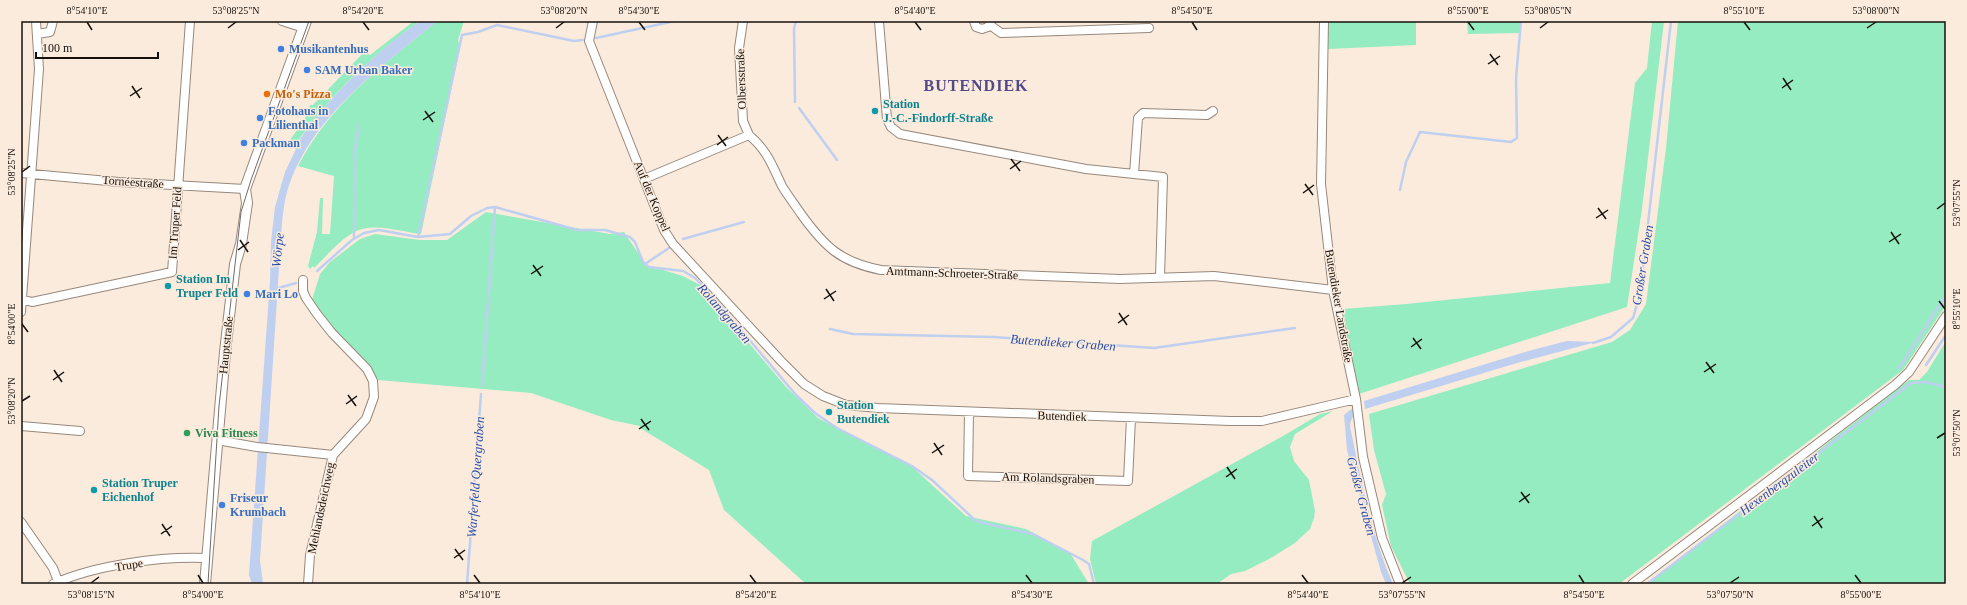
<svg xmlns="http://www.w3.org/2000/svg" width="1967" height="605" font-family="Georgia,serif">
  <rect width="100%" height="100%" fill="#fbebdd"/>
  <!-- green -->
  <path fill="#94ecc0" d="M 414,21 L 420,21 C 378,51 339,86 308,128 C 303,134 296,141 296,149 L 287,144 L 305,119 L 310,105 L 313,105 L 364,52 L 370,55 Z
    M 437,21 L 464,21 L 458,40 L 460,48 L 421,234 C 405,232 377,224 362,229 C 344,234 328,255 314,268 L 313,266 L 310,269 L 308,266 L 317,232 L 320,198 L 323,198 L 322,234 L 330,234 L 334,176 L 298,166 C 332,101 383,66 437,21 Z
    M 1328,21 L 1450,21 L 1416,22 L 1416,45 L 1328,49 Z
    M 1467,21 L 1521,21 L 1520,33 L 1468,34 Z
    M 1652,21 L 1664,21 L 1642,209 L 1627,307 L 1359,394 L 1343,309 L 1406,304 L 1610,283 L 1635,83 L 1647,68 Z
    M 1678,21 L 1946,21 L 1946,305 L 1903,370 L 1619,584 L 1410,584 L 1391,546 L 1382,505 L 1386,494 L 1374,450 L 1369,414 L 1612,342 L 1630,330 L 1646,304 L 1666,148 Z
    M 486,212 L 610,234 L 624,232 L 646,265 L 683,276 L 700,285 L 786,387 L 818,418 L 909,464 L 966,516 L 1026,529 L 1070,553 L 1089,584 L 806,584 L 724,510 L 709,470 L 640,428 L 640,426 L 611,420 L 531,393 L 378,380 L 368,364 L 328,323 L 312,300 L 320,274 L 330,262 L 360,239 L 375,234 L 420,240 L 447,240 Z
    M 1946,341 L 1946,584 L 1646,584 L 1909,380 L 1919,380 L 1927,372 Z
    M 1333,411 L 1295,434 L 1290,447 L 1294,461 L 1309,480 L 1315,511 L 1314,518 L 1310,529 L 1295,543 L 1269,559 L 1245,571 L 1231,574 L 1217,584 L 1096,584 L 1090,559 L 1092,541 L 1283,436 L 1320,414 Z"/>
  <!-- water -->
  <path fill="#bfcfef" d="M 420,21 L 437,21 C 380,69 310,116 287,192 C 283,207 282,223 281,238 L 260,560 L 263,584 L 252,584 L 249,575 L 270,281 L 271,242 L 275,207 L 285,172 L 296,149 L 296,145 C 329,96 372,55 420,21 Z
    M 1567,341 L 1596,342 L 1517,363 L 1365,409 L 1364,401 L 1532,350 Z
    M 1355,406 L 1356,414 C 1348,421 1350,427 1352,436 C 1362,485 1373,539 1393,584 L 1386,584 L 1381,572 L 1347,450 L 1344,415 Z"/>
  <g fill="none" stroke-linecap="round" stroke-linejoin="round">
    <!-- stream -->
    <path stroke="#bfcfef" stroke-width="2.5" d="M 596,38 L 675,21
      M 795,102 L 794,29 L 796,21
      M 799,108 L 837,160
      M 1400,190 L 1406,162 L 1420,132 L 1511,142 L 1517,138 L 1516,78 L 1521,21
      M 418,237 L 462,35 L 478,32 L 497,25 L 574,41 L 583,40
      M 354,239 L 355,150 L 359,125
      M 683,239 L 744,222
      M 645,264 L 669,248
      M 317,271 L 352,240 L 364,233 L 379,230 L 418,237 L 450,234 L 471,216 L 487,208 L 495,207 L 577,230 L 605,230 L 630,237 L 635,242 L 643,262 L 649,267 L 683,271 L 695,278 L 715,299 L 796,395 L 815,413 L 837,428 L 912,466 L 932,480 L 975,520 L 983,523 L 1033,534 L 1083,560 L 1089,564 L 1094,584
      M 275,289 L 296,283
      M 830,329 L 853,334 L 994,337 L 1154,348 L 1295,328
      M 1593,343 L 1611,337 L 1633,318 L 1640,294 L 1671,21
      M 1926,365 L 1946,335
      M 1899,368 L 1946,295
      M 482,386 L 495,207
      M 467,584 L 481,394
      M 1647,584 L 1911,383 L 1925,382 L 1946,387"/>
    <defs>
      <path id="minor" d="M 282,21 L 304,28
        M 593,21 L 589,41 L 664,230 L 673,244 L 781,361 L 804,384 L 823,396 L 846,405 L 878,408 L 1230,421 L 1262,421 L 1356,399
        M 743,21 L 739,48 L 743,121 L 749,135
        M 879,21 L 887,119 L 891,127 L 900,134 L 1086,169 L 1163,177 L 1160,277
        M 974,21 L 976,27 L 982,29 L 988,27 L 991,21
        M 1324,21 L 1321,184 L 1333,290 L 1356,399 L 1363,457 L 1382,538 L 1400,584
        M 990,25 L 1001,33 L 1149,28
        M 37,34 L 50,32 L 53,21
        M 21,173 L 119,182 L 245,189
        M 1134,174 L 1138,118 L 1143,113 L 1207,115 L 1213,111
        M 644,179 L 749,135 C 767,150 772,165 782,186 C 788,196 795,205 801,214 C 825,247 840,262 881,270 L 1120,279 L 1214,276 L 1333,290
        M 303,280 L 303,291 L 306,298 L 317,314 L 332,333 L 367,369 L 373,381 L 374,397 L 366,419 L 333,455 L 310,555 L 308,584
        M 21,299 L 32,302 L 172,272 L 190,21
        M 21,312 L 39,69 L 36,21
        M 969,412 L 968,476 L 1128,481 L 1131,418
        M 21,426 L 80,431
        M 217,440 L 257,447 L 333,455
        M 21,522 L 53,568 L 59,584
        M 53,584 C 95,565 161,556 207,558
        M 1632,584 L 1895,385 L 1909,372 L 1946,316"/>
      <path id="tertiary" d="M 205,584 L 225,352 L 235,264 L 241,244 L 247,203 L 245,189 L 306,21"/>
    </defs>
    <!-- minor casing -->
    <use href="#minor" stroke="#96887c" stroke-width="10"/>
    <!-- tertiary casing -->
    <use href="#tertiary" stroke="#96887c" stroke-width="12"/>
    <!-- minor -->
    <use href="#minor" stroke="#fff" stroke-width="8"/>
    <!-- tertiary -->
    <use href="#tertiary" stroke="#fff" stroke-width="10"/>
    <!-- tram -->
    <path stroke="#746a62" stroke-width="1" d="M 208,584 L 219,406 L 241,212 L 251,180 L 309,21"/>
  </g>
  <!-- ticks -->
  <path fill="none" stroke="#16110c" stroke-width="1.5" d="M 87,22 L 92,30M 363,22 L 369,30M 639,22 L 645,30M 915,22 L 921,30M 1192,22 L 1197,30M 1468,22 L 1474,30M 1744,22 L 1750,30M 228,28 L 236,22M 556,28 L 564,22M 1540,28 L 1548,22M 1867,28 L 1876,22M 1490,54 L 1498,65M 1488,64 L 1500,56M 1783,78 L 1791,90M 132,86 L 140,98M 1782,88 L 1793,80M 130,96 L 142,88M 425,111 L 433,122M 423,120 L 435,112M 718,135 L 726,146M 717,145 L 728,137M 1011,159 L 1020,171M 1010,169 L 1021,161M 22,172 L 30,166M 1305,184 L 1313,195M 1303,193 L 1314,185M 1598,208 L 1606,219M 1937,209 L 1945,203M 1596,218 L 1608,210M 1891,232 L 1899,244M 240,240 L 248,252M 1889,242 L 1901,234M 238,250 L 249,242M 533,265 L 541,276M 531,274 L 543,266M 826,289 L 834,301M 824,299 L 836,291M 1939,301 L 1945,309M 1119,313 L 1127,325M 1118,323 L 1129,315M 22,324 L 28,332M 1413,338 L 1421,349M 1411,347 L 1422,339M 1706,362 L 1714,373M 54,370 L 62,382M 1704,372 L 1716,364M 53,380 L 64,372M 348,395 L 356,406M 22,401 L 30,396M 346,404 L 357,396M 641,419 L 649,430M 639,429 L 651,421M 1937,438 L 1945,433M 934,443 L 942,455M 932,453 L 944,445M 1227,467 L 1235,479M 1226,477 L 1237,469M 1521,492 L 1529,503M 1519,502 L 1530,494M 1814,516 L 1822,528M 162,524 L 170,536M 1812,526 L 1823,518M 161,534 L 172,526M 455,549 L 463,560M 454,558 L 465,550M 198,575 L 203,583M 474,575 L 480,583M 750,575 L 756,583M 1026,575 L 1032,583M 1302,575 L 1308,583M 1579,575 L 1584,583M 1855,575 L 1861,583M 91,583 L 99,577M 1402,583 L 1411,577M 1730,583 L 1739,577"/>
  <!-- markers -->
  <g fill="#3f7fe0" stroke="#fbebdd" stroke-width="1.5">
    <circle cx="281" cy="49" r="4"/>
    <circle cx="307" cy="70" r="4"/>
    <circle cx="260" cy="118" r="4"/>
    <circle cx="244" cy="143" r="4"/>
    <circle cx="247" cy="294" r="4"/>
    <circle cx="222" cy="505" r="4"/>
  </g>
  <circle fill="#e8710a" stroke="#fbebdd" stroke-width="1.5" cx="267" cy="94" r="4"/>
  <g fill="#0f9aa8" stroke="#fbebdd" stroke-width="1.5">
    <circle cx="875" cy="111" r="4"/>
    <circle cx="168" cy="286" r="4"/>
    <circle cx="829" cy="412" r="4"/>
    <circle cx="94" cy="490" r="4"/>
  </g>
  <circle fill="#2e9e5b" stroke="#fbebdd" stroke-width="1.5" cx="187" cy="433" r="4"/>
  <g text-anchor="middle" stroke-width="3" stroke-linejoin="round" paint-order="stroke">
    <!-- shop labels -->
    <g font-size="12" font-weight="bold" fill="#366cbe" stroke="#fbebdd" text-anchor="start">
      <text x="289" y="53">Musikantenhus</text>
      <text x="315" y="74">SAM Urban Baker</text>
      <text x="268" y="115">Fotohaus in<tspan x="268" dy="14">Lilienthal</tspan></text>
      <text x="252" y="147">Packman</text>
      <text x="255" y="298">Mari Lo</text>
      <text x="230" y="502">Friseur<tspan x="230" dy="14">Krumbach</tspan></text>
    </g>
    <!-- street labels -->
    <g font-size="12" fill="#16110c" stroke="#fbebdd">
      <text transform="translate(741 79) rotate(-92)" y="4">Olbersstraße</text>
      <text transform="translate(133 182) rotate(4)" y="4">Tornéestraße</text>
      <text transform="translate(652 196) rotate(67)" y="4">Auf der Koppel</text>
      <text transform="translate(175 223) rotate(-86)" y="4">Im Truper Feld</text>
      <text transform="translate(952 273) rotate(2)" y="4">Amtmann-Schroeter-Straße</text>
      <text transform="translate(1339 306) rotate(80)" y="4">Butendieker Landstraße</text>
      <text transform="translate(226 345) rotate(-84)" y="4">Hauptstraße</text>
      <text transform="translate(1062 416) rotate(2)" y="4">Butendiek</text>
      <text transform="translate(1048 478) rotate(2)" y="4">Am Rolandsgraben</text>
      <text transform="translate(321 508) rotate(-78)" y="4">Mehlandsdeichweg</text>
      <text transform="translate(129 565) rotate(-9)" y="4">Trupe</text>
    </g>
    <!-- food labels -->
    <g font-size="12" font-weight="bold" fill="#c56008" stroke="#fbebdd" text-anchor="start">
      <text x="275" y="98">Mo's Pizza</text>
    </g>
    <!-- culture labels -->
    <g font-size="12" font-weight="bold" fill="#0d838f" stroke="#fbebdd" text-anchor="start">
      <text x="883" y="108">Station<tspan x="883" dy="14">J.-C.-Findorff-Straße</tspan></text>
      <text x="176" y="283">Station Im<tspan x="176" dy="14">Truper Feld</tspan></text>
      <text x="837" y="409">Station<tspan x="837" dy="14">Butendiek</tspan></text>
      <text x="102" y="487">Station Truper<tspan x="102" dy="14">Eichenhof</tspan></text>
    </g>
    <!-- leisure labels -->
    <g font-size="12" font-weight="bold" fill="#27864d" stroke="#fbebdd" text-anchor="start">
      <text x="195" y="437">Viva Fitness</text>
    </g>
    <!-- water labels -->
    <g font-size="13" font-style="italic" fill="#294ea8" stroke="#fbebdd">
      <text transform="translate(277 250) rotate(-84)" y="5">Wörpe</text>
      <text transform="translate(1642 265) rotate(-81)" y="5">Großer Graben</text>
      <text transform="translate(725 313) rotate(49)" y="5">Rolandgraben</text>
      <text transform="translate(1063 342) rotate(4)" y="5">Butendieker Graben</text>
      <text transform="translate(475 477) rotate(-86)" y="5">Warferfeld Quergraben</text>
      <text transform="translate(1779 483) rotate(-37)" y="5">Hexenbergzuleiter</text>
      <text transform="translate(1362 496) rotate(75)" y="5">Großer Graben</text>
    </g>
    <!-- district labels -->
    <g font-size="16" font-weight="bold" letter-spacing="1" fill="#544987" stroke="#fbebdd">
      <text x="976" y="91">BUTENDIEK</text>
    </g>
  </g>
  <!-- border -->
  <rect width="1967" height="605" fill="none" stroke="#fbebdd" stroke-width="44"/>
  <!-- scale -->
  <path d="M36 52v6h122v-6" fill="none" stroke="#16110c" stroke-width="2"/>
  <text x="42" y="52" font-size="12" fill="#16110c" stroke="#fbebdd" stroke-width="3" paint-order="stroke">100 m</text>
  <rect x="22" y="22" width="1923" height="561" fill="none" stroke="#16110c" stroke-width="1.5"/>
  <g font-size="10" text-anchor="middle" fill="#16110c">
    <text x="87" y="14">8°54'10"E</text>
    <text x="236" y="14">53°08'25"N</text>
    <text x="363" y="14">8°54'20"E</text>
    <text x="564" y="14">53°08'20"N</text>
    <text x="639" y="14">8°54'30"E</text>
    <text x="915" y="14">8°54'40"E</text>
    <text x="1192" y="14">8°54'50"E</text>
    <text x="1468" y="14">8°55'00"E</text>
    <text x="1548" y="14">53°08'05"N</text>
    <text x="1744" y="14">8°55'10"E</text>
    <text x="1876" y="14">53°08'00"N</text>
    <text transform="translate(11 172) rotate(-90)" y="4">53°08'25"N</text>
    <text transform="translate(1956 203) rotate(-90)" y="4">53°07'55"N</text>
    <text transform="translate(1956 309) rotate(-90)" y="4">8°55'10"E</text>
    <text transform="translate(11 324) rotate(-90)" y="4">8°54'00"E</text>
    <text transform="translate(11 401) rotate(-90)" y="4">53°08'20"N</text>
    <text transform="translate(1956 433) rotate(-90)" y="4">53°07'50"N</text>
    <text x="91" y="598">53°08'15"N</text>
    <text x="203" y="598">8°54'00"E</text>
    <text x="480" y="598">8°54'10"E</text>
    <text x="756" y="598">8°54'20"E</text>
    <text x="1032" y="598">8°54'30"E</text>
    <text x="1308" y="598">8°54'40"E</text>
    <text x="1402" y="598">53°07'55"N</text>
    <text x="1584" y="598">8°54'50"E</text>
    <text x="1730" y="598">53°07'50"N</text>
    <text x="1861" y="598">8°55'00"E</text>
  </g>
</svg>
